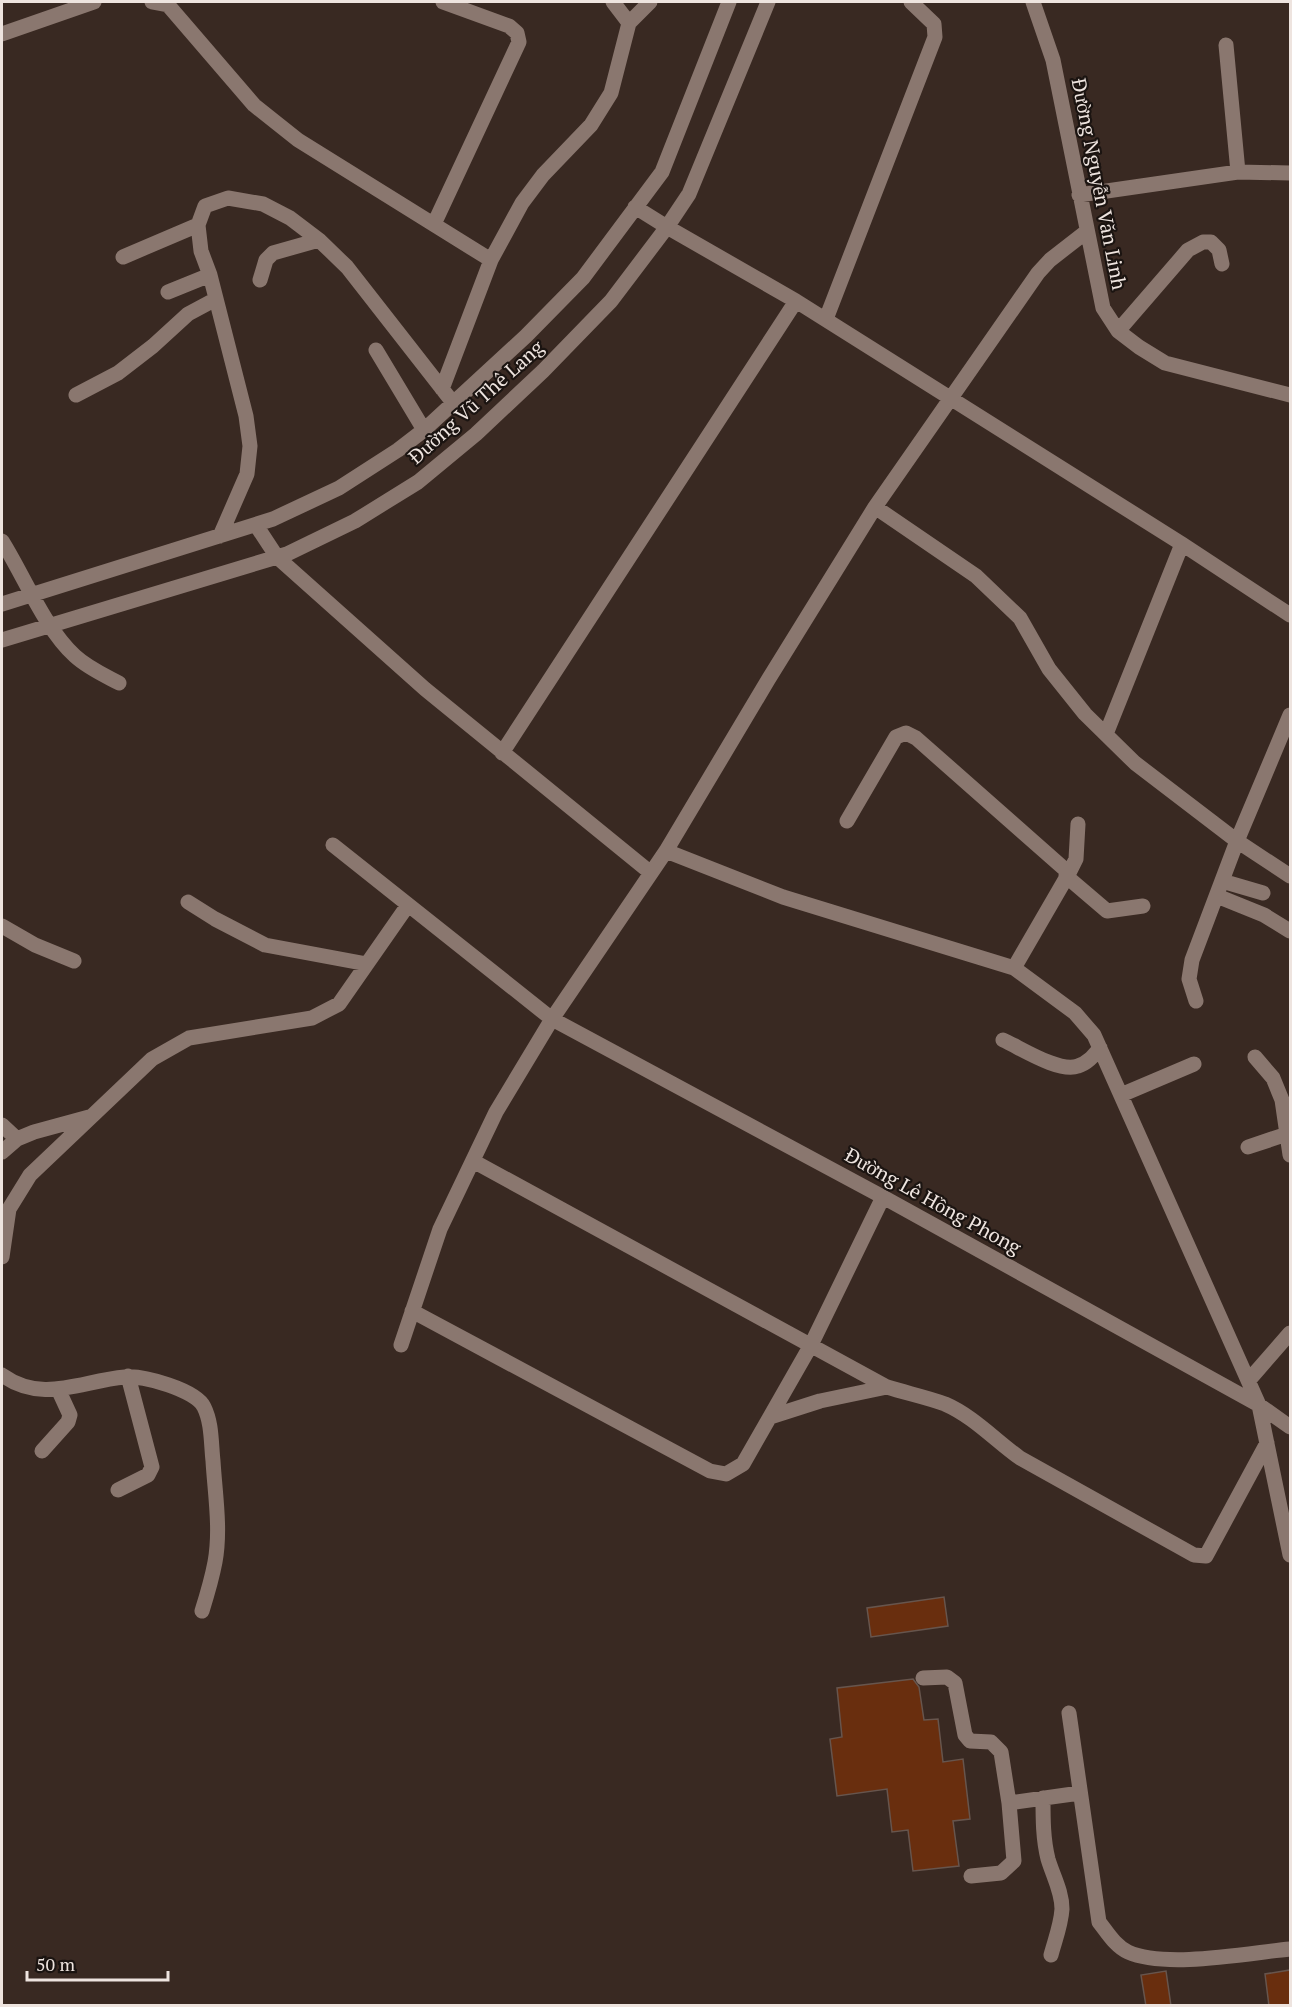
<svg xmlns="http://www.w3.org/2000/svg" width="1292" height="2007" font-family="'PT Serif',serif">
  <rect width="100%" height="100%" fill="#392922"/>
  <!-- building -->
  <path fill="#692e0e" stroke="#67554d" stroke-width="1.5" d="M 944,1597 L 948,1626 L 871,1637 L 867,1608 Z
    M 913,1679 L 919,1687 L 924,1720 L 938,1719 L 943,1762 L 963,1759 L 970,1819 L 953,1821 L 959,1866 L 913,1871 L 908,1830 L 892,1832 L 887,1789 L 837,1796 L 830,1739 L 842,1737 L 837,1688 Z
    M 1290,1970 L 1290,2006 L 1269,2006 L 1265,1974 Z
    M 1166,1971 L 1171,2006 L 1146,2006 L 1141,1975 Z"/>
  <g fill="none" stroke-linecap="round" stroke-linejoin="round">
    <!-- minor -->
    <path stroke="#8a776f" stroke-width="15" d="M 152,2 L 168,5 L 254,105 L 298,140 L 491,260 L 522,203 L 543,175 L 591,125 L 611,93 L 629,23 L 650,2
      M 613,2 L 629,23
      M 1033,2 L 1053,60 L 1103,308 L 1118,331 L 1139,347 L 1165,363 L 1290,395
      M 2,34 L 94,2
      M 1226,45 L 1238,172
      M 1079,195 L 1238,172 L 1290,173
      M 635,207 L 667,227 L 796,301 L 1182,544 L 1290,615
      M 434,224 L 519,42 L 517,33 L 509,26 L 443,2
      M 123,257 L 198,225
      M 260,280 L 266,260 L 273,253 L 319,240
      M 168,292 L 210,275
      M 826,319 L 935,37 L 934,24 L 911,2
      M 1118,331 L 1188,250 L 1203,242 L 1211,242 L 1219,250 L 1222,264
      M 376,350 L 424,430
      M 442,389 L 491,260
      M 76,395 L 118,373 L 153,346 L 188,314 L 216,299
      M 875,507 L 1038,273 L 1050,260 L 1086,232
      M 256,525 L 277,557 L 425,689 L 651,873
      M 220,536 L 247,474 L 250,446 L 246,416 L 210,275 L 201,251 L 198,225 L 205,206 L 228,198 L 263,204 L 290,218 L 319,240 L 347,267 L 454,404
      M 2,541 C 24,576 45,629 75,656 C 88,668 104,675 119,683
      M 2,604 L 273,519 L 339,488 L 398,450 L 424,430 L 526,336 L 583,278 L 662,172 L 729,2
      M 2,640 L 287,554 L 355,521 L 418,482 L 476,434 L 543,371 L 611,301 L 667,227 L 689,194 L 768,2
      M 1106,734 L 1182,544
      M 502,753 L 796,301
      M 847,821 L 896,737 L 906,733 L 916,738 L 1069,873 L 1014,968
      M 333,845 L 552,1019 L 883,1197 L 1259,1405 L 1290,1427
      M 666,851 L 783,897 L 1014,968 L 1075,1013 L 1094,1035 L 1259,1405 L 1290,1555
      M 1069,873 L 1076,859 L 1078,824
      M 1066,876 L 1107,911 L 1143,906
      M 1222,881 L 1263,893
      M 1217,896 L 1264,915 L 1290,931
      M 188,902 L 215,919 L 265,945 L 367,964
      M 2,926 L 35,945 L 74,961
      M 1196,1001 L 1189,979 L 1192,960 L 1237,841 L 1290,715
      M 1003,1040 C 1021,1048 1059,1073 1078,1066 C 1088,1063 1094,1055 1100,1048
      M 1255,1057 L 1273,1078 L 1282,1100 L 1290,1155
      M 1121,1095 L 1194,1064
      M 2,1125 L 17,1139
      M 1248,1147 L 1287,1134
      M 2,1152 L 17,1139 L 34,1132 L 89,1117
      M 473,1161 L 887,1387 C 906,1393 926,1397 945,1404 C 973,1416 996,1441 1020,1458 L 1194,1555 L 1206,1556 L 1267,1443
      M 2,1257 L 9,1209 L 30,1175 L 152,1059 L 189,1038 L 312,1018 L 339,1004 L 408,905
      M 412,1311 L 710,1471 L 726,1474 L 743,1464 L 811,1345 L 883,1197
      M 401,1345 L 440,1229 L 496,1112 L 552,1019 L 666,851 L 768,680 L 875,507 L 976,576 L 1020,618 L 1049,669 L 1085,714 L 1135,763 L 1237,841 L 1290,876
      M 2,1375 C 43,1404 80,1381 125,1377 C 143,1375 196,1390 204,1407 C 212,1423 211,1443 213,1461 C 215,1494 221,1529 215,1562 C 212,1578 207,1595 202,1611
      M 1249,1380 L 1290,1333
      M 770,1417 L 820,1401 L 887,1387
      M 42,1451 L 68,1422 L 70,1415 L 58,1389
      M 118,1490 L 148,1475 L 152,1467 L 128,1376
      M 923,1678 L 947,1677 L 955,1683 L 965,1735 L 970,1741 L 991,1742 L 1001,1752 L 1009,1803 L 1014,1861 L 1001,1873 L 971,1876
      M 1069,1713 L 1099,1922 C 1107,1932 1115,1946 1128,1952 C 1166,1969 1248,1953 1290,1949
      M 1043,1798 C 1043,1819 1043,1839 1048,1859 C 1053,1876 1062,1891 1062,1909 C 1061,1925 1055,1940 1051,1955
      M 1009,1803 L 1080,1793"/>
  </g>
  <g text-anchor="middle" stroke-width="4.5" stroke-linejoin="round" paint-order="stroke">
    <!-- street labels -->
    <g font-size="20" fill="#eee4df" stroke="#1b1411">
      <text transform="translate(1099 184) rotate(79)" y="7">Đường Nguyễn Văn Linh</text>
      <text transform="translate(476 402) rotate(-42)" y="7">Đường Vũ Thê Lang</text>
      <text transform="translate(933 1201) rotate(29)" y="7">Đường Lê Hồng Phong</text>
    </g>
  </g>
  <!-- border -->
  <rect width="1292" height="2007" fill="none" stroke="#eee4df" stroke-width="6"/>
  <!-- scale -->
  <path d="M27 1971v9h141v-9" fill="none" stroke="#eee4df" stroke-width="3"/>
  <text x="36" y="1971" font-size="18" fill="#eee4df" stroke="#1b1411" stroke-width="4.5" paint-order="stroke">50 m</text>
</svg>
